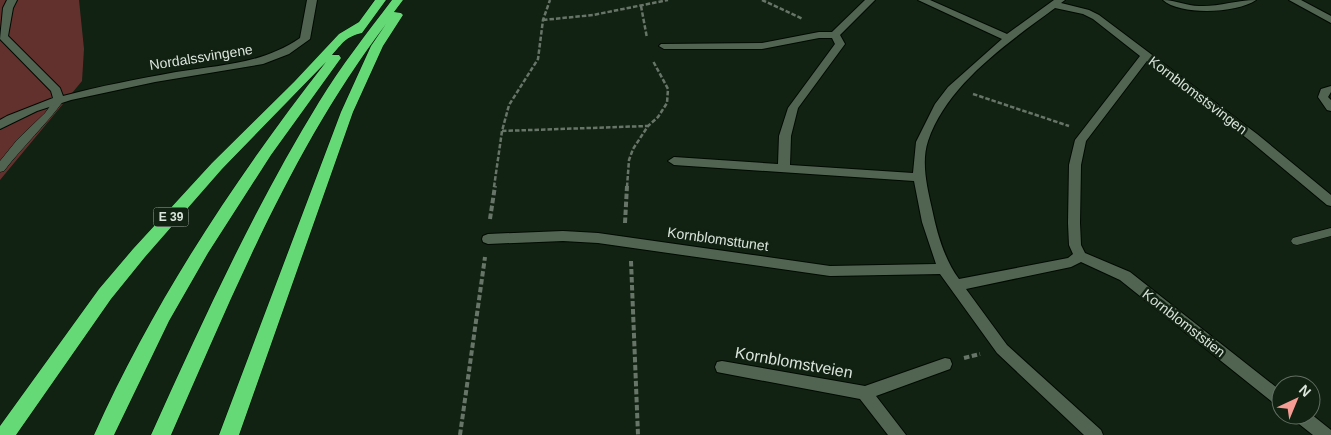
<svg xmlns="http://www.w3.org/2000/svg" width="1331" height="435" font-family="Arial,sans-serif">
  <rect width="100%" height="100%" fill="#112112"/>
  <!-- forest -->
  <path fill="#62312e" d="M 0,0 L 79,0 L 84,49 L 82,81 L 0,180 Z"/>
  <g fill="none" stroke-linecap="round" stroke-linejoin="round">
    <defs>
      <path id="lane" d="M 59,97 L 64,100 C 46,125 23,146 4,171 L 0,172 L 0,161 L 17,140 L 45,113 L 56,98 Z
        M 1331,228 L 1331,236 L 1297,245 L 1293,244 L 1291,241 L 1293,238 Z"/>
      <path id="street" d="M 7,0 L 17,0 L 13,8 L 8,36 L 60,88 L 63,96 C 100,86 138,79 176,72 C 221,65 262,64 300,38 L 307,0 L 317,0 L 310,39 L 289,54 L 263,64 L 155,82 L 71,100 L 37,111 L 0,129 L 0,120 L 7,116 L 53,98 L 51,91 L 0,39 L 3,8 Z
        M 865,0 L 875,0 L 840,35 L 845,44 L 798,108 L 791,136 L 790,165 L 913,173 L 916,142 L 935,104 L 948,87 L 1002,39 L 918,0 L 930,0 L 1007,34 L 1054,0 L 1065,0 L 1061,3 L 1089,10 L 1099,15 L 1257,134 L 1331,195 L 1331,206 L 1327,205 L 1249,140 L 1147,61 L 1086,141 L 1081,165 L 1080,223 L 1081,245 L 1085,253 L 1130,272 L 1281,391 L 1281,407 L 1276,405 L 1120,280 L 1081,262 L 1071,267 L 966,289 L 1007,345 L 1101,430 L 1103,435 L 1084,435 L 997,353 L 940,274 L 830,276 L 598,243 L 563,241 L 488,244 L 483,242 L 482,239 L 483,236 L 488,234 L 563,231 L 598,233 L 830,266 L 936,264 L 922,222 L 914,181 L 674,165 L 668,161 L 674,157 L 778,164 L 779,136 L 788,108 L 835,44 L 832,38 L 819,38 L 762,49 L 664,49 L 659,46 L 661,44 L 762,43 L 819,32 L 832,32 ZM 1055,8 L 1083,14 L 1093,19 L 1140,56 L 1075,140 L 1069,165 L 1068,223 L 1069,245 L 1073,254 L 1068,258 L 959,279 C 944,259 937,233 932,209 C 927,187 921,162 928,141 C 947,84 1009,42 1055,8 Z
        M 1163,0 C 1176,0 1186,6 1199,6 C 1218,7 1236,0 1256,0 C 1238,13 1181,16 1163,0 Z
        M 1289,0 L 1301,0 L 1331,16 L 1331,23 Z
        M 1331,86 L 1331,92 L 1328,97 L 1331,100 L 1331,111 L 1327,110 L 1318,97 L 1321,89 Z
        M 945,358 L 950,359 L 952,364 L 950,369 L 876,396 L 906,435 L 888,435 L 860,399 L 722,373 L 717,372 L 715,367 L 717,362 L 722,361 L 865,386 Z
        M 1311,414 L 1331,430 L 1331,435 L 1313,435 L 1294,420 L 1292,415 Z"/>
      <path id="highway" d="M 375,0 L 386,0 L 362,33 C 345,37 343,43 332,55 L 339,55 L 341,58 L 271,155 L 208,253 L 169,321 L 114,435 L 94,435 C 154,301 236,177 326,62 L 222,169 L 145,257 L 111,299 L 16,435 L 0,435 L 0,426 L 99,289 L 133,249 L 212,163 L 294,82 L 339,34 L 359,22 Z
        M 392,0 L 403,0 L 394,12 L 401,13 L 403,15 L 383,46 L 353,112 L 239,435 L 219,435 L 341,112 L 371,46 L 386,24 C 292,148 233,294 171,435 L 151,435 C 202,322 254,208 319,102 C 341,66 367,33 392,0 Z"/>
    </defs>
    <!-- lane casing -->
    <use href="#lane" stroke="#000a01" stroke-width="1"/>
    <!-- street casing -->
    <use href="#street" stroke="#000a01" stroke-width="2"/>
    <!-- highway casing -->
    <use href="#highway" stroke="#000a01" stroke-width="1"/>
    <!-- path-far1 -->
    <path stroke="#677568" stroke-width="2.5" stroke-dasharray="4.5 2" stroke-linecap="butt" d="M 762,0 L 803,19
      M 641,6 L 647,38
      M 543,20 L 593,15 L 668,0
      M 973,94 L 1069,126
      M 502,131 L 648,126
      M 494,187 L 502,131 L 509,105 L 538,59 L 543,20 L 550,0
      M 627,187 L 629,160 L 633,149 L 648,126 L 658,117 L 667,103 L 668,89 L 653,61"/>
    <!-- path -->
    <path stroke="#677568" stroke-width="4" stroke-dasharray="5.5 2.5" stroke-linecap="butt" d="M 490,219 L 495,186
      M 625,223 L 627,186
      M 631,261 L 638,435
      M 964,358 L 980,354
      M 460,435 L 485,257"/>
    <!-- lane -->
    <use href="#lane" fill="#516452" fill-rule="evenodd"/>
    <!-- street -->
    <use href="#street" fill="#516452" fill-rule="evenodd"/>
    <!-- highway -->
    <use href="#highway" fill="#64d975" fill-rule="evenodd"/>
  </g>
  <g text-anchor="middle" stroke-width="5" stroke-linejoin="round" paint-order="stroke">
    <!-- shield labels -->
    <rect fill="#112112" stroke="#9eaa9f" stroke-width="1" x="153.5" y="207.5" width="35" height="19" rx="4"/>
    <g font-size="12" font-weight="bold" fill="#dae5db">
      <text x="171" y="221">E 39</text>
    </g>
    <!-- street labels -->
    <g font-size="14" fill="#dae5db" stroke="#112112">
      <text transform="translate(201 57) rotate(-9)" y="5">Nordalssvingene</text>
      <text transform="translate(1198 95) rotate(37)" y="5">Kornblomstsvingen</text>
      <text transform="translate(718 239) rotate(8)" y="5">Kornblomsttunet</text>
      <text transform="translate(1184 323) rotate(38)" y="5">Kornblomststien</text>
    </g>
    <!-- near-street labels -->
    <g font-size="16" fill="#dae5db" stroke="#112112">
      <text transform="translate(794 362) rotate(10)" y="6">Kornblomstveien</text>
    </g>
  </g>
  <!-- north arrow -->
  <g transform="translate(1296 400) rotate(44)"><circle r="24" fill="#112112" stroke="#616f62"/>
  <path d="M0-4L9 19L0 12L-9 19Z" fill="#f59c94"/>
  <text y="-8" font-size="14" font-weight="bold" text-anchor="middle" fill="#dae5db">N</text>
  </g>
</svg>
